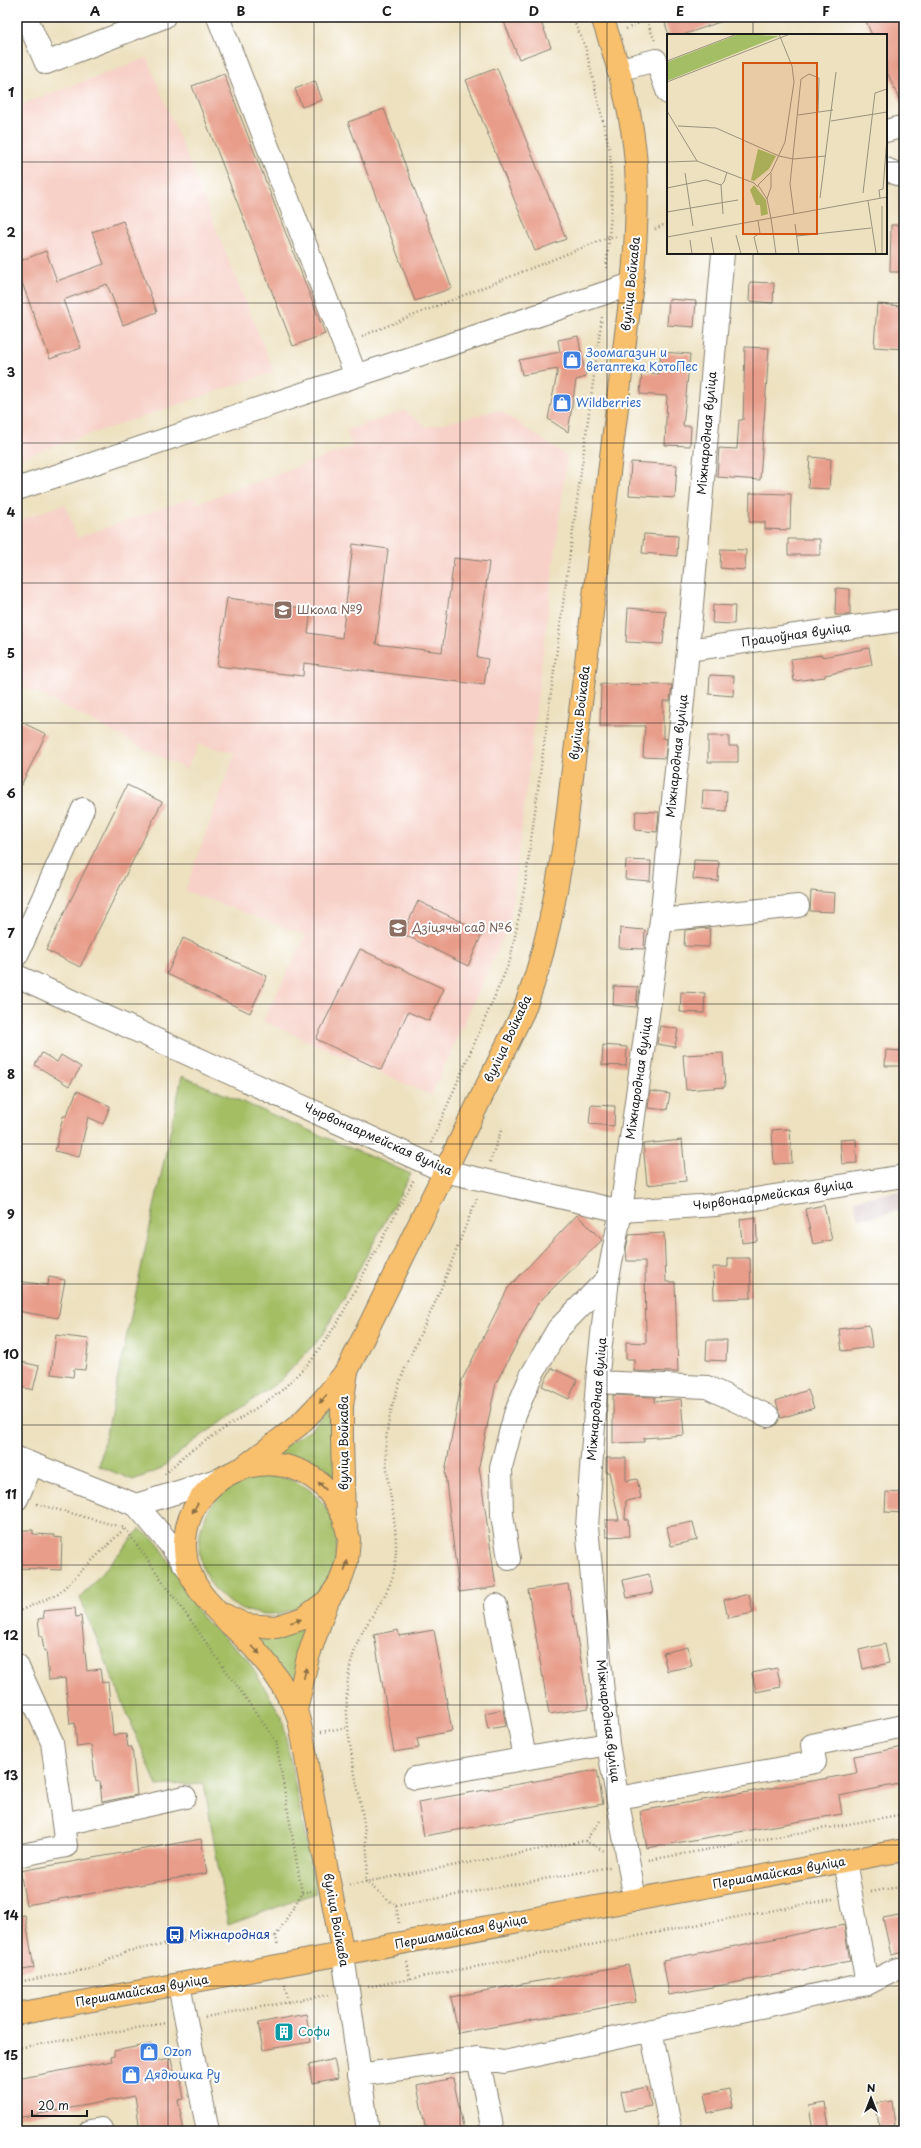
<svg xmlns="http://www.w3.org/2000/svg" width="921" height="2148" font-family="'Playpen Sans',sans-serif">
  <rect width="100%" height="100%" fill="#fff"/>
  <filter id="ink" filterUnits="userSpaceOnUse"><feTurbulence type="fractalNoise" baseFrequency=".025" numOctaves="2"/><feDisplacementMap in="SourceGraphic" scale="8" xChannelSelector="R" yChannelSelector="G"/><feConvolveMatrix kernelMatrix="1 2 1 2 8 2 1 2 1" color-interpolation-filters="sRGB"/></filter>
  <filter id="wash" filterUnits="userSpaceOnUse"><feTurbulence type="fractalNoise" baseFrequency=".012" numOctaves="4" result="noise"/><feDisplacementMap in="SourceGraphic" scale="16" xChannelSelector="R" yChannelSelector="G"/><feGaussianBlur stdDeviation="0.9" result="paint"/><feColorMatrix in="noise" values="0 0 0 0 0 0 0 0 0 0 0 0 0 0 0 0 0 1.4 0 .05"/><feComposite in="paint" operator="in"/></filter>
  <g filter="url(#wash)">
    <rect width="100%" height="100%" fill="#ede1c0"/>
    <!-- built -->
    <path fill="#f7d1c8" d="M 147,58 L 274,372 L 17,459 L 17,106 Z
      M 499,410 L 567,456 L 510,922 L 431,1095 L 263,1021 L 306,935 L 185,891 L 235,753 L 198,744 L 187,770 L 17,683 L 17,521 L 65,504 L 77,538 L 194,497 L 196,504 L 352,447 L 347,430 L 404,411 L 428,427 Z"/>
    <!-- industrial -->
    <path fill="#d2bfc0" d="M 904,1190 L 904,1210 L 858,1219 L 854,1200 Z"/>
    <!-- green -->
    <path fill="#a3be64" stroke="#606d40" d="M 182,1076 L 411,1174 L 323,1335 L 280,1381 L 190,1444 L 159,1470 L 133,1480 L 99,1466 Z
      M 335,1404 L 337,1488 L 269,1456 L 311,1429 Z
      M199 1545a69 69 0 1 1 138 0a69 69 0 1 1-138 0Z
      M 140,1529 L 158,1543 L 203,1619 L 246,1657 L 282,1717 L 316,1893 L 228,1925 L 204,1783 L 157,1786 L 80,1598 Z
      M 313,1623 L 293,1689 L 250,1634 Z"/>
    <g id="blocks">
      <!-- building -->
      <path fill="#e89d8a" d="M 502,17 L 539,17 L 551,47 L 519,59 Z
        M 663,17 L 727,17 L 728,19 L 683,35 L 669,35 Z
        M 864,17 L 899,17 L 904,28 L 904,111 L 886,69 L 886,35 L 872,35 Z
        M 497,68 L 566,239 L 535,251 L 466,80 Z
        M 224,74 L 325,334 L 293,346 L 192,86 Z
        M 315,81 L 322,100 L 302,107 L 295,89 Z
        M 384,109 L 452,288 L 415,301 L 348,122 Z
        M 123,221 L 157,312 L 123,325 L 107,284 L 63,300 L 81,348 L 50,359 L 17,269 L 17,262 L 46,251 L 57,281 L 104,264 L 92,232 Z
        M 891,225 L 904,225 L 904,272 L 890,272 Z
        M 750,282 L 774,283 L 773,303 L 749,301 Z
        M 669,299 L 696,301 L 694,327 L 667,325 Z
        M 877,304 L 904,306 L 904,349 L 874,347 Z
        M 578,336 L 586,377 L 576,380 L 568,432 L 548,419 L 558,369 L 522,375 L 519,360 L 560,352 L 558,340 Z
        M 745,347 L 769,348 L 760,480 L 717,477 L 719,448 L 737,449 L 739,420 L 743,420 Z
        M 661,352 L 690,354 L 683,426 L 691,426 L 690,446 L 665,445 L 667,396 L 640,394 L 642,372 L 659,374 Z
        M 810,457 L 831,459 L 829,489 L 808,488 Z
        M 631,462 L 677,465 L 675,498 L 629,495 Z
        M 750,493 L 791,494 L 790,530 L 765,529 L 765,522 L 749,522 Z
        M 644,534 L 678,536 L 677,556 L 642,553 Z
        M 788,539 L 820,539 L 820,555 L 788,555 Z
        M 353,544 L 388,549 L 376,644 L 442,652 L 454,558 L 489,562 L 477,657 L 488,659 L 484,685 L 304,663 L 303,676 L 217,666 L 227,598 L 311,609 L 308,633 L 342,638 Z
        M 721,549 L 746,550 L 745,570 L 720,568 Z
        M 836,588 L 850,589 L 850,615 L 835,615 Z
        M 713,605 L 735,606 L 734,624 L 712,623 Z
        M 628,608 L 666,611 L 663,644 L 626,642 Z
        M 869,648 L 872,665 L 825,675 L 825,677 L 794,681 L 791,659 L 822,655 L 823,657 Z
        M 710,675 L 734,676 L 733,696 L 709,694 Z
        M 601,684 L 672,685 L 670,701 L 663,701 L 663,738 L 667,739 L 665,758 L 643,757 L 645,726 L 600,726 Z
        M 17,720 L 46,734 L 17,794 Z
        M 708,736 L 729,736 L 729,746 L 738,746 L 738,762 L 708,762 Z
        M 127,785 L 162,802 L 80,967 L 46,950 Z
        M 703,790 L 727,791 L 726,811 L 702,809 Z
        M 636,811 L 659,812 L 657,832 L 635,830 Z
        M 626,860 L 651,861 L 650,881 L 625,879 Z
        M 694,860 L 719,861 L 718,881 L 693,879 Z
        M 811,891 L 835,893 L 834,912 L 810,911 Z
        M 418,901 L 483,932 L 468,966 L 403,934 Z
        M 620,928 L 645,930 L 644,949 L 619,948 Z
        M 710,928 L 709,947 L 684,946 L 685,930 Z
        M 183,938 L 267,976 L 250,1013 L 167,974 Z
        M 360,949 L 444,989 L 429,1021 L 408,1012 L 381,1070 L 316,1039 Z
        M 614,986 L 638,987 L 636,1007 L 613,1005 Z
        M 681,992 L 705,993 L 704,1013 L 680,1012 Z
        M 660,1026 L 678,1029 L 675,1047 L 657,1044 Z
        M 603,1045 L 627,1047 L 626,1066 L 602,1065 Z
        M 886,1050 L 904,1051 L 904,1066 L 885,1066 Z
        M 42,1053 L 57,1062 L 61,1055 L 81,1067 L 69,1086 L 35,1065 Z
        M 723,1053 L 725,1087 L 686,1090 L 683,1055 Z
        M 77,1091 L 110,1106 L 103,1124 L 88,1117 L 79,1157 L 55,1151 L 63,1116 L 66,1116 Z
        M 650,1091 L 670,1094 L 667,1110 L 648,1108 Z
        M 591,1105 L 615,1106 L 614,1126 L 589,1124 Z
        M 790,1129 L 792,1163 L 774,1164 L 772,1130 Z
        M 856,1139 L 857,1163 L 842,1164 L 840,1140 Z
        M 682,1140 L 686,1181 L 647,1185 L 643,1144 Z
        M 824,1205 L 832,1240 L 813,1244 L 805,1209 Z
        M 577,1215 L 602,1240 L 538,1303 L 496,1383 L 479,1466 L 496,1587 L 459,1592 L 445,1473 L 462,1380 L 508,1288 Z
        M 756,1217 L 757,1241 L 742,1243 L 740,1219 Z
        M 664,1233 L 666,1282 L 675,1282 L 678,1372 L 634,1371 L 634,1359 L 626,1359 L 626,1342 L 646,1343 L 645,1261 L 627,1261 L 626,1249 L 629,1235 Z
        M 728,1258 L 750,1258 L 751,1298 L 714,1299 L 713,1267 L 728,1267 Z
        M 49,1277 L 65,1280 L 58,1318 L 17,1311 L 17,1281 L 48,1285 Z
        M 869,1325 L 872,1347 L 842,1351 L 839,1329 Z
        M 56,1335 L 89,1339 L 85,1370 L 74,1369 L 73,1377 L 51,1374 Z
        M 707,1340 L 727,1340 L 726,1361 L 706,1360 Z
        M 17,1361 L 39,1366 L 33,1390 L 17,1386 Z
        M 552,1368 L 577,1380 L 569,1399 L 542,1386 Z
        M 808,1390 L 814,1408 L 781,1418 L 776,1401 Z
        M 613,1395 L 655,1397 L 654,1402 L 681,1399 L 684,1435 L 644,1438 L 644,1442 L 613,1443 Z
        M 606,1458 L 626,1458 L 626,1481 L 637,1479 L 641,1498 L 626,1501 L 625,1519 L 628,1519 L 629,1536 L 606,1537 L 605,1520 L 619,1520 L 609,1472 L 606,1472 Z
        M 886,1492 L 904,1493 L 904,1513 L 885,1512 Z
        M 693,1522 L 697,1540 L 671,1546 L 667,1527 Z
        M 17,1530 L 33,1530 L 33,1534 L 54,1535 L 54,1537 L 62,1538 L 61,1570 L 17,1568 Z
        M 649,1574 L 653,1593 L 627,1598 L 623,1580 Z
        M 568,1584 L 589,1708 L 549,1714 L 528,1590 Z
        M 749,1594 L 753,1613 L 728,1618 L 724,1600 Z
        M 75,1608 L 76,1617 L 81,1616 L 87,1671 L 100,1669 L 102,1683 L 108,1682 L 113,1735 L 126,1734 L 128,1747 L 132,1747 L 137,1795 L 102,1802 L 100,1781 L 96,1782 L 94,1768 L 91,1745 L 77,1747 L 75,1723 L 70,1724 L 65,1678 L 49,1680 L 46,1650 L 44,1651 L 42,1636 L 40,1636 L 38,1619 L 44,1618 L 43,1611 Z
        M 398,1630 L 399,1636 L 434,1630 L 452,1731 L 417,1738 L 419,1748 L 394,1752 L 374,1635 Z
        M 885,1644 L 889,1663 L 863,1669 L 859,1650 Z
        M 688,1647 L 692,1666 L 667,1671 L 663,1653 Z
        M 777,1668 L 781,1687 L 756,1692 L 752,1673 Z
        M 503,1709 L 506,1726 L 488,1729 L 485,1713 Z
        M 904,1747 L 904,1783 L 839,1796 L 842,1814 L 647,1848 L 640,1811 L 857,1773 L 854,1756 Z
        M 597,1770 L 603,1804 L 424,1836 L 418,1802 Z
        M 201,1839 L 207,1873 L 26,1905 L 20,1871 Z
        M 904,1914 L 904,1952 L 891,1955 L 883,1918 Z
        M 25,1915 L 34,1968 L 17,1971 L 17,1916 Z
        M 844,1925 L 850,1961 L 669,1995 L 663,1960 Z
        M 628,1965 L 636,2002 L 458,2033 L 451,1997 Z
        M 306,2014 L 311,2042 L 263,2050 L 258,2023 Z
        M 151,2044 L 154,2061 L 171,2058 L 174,2072 L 179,2071 L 184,2099 L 178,2100 L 184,2131 L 140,2131 L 135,2096 L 17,2118 L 17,2079 L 112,2061 L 111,2057 L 114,2056 L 114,2051 Z
        M 334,2059 L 338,2078 L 312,2083 L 309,2065 Z
        M 453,2078 L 464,2131 L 426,2131 L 417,2086 Z
        M 647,2087 L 651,2106 L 625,2111 L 621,2092 Z
        M 729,2089 L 733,2107 L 708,2113 L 704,2094 Z
        M 892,2101 L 895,2125 L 879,2127 L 876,2103 Z
        M 825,2103 L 829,2127 L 813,2130 L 809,2106 Z"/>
    </g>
  </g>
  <g filter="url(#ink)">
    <use href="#blocks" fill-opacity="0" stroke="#847e6e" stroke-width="1"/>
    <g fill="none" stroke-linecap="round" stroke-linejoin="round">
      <defs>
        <path id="minor" d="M 26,17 L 46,63 L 164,17
          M 218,17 L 356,376
          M 618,70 L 656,60 L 668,93
          M 886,131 L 904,126
          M 886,169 L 904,177
          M 17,489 L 632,284
          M 688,650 L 904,620
          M 661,920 L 798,906
          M 17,955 L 83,809
          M 17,976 L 444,1171 L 621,1211 L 716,1205 L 904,1176
          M 597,1382 L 707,1387 L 768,1416
          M 17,1458 L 136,1505 L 168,1542 L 188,1569
          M 17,1499 L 32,1464
          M 136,1505 L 217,1480
          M 509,1559 L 502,1515 L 501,1467 L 515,1414 L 531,1376 L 558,1329 L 608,1278
          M 496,1605 L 525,1758
          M 17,1665 L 52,1742 L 66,1846 L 17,1856
          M 415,1778 L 608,1744
          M 618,1798 L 815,1762 L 812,1745 L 904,1726
          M 64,1824 L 185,1797
          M 845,1861 L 867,1984
          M 635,1900 L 608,1744 L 587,1527 L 597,1382 L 608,1278 L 621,1211 L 661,920 L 688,650 L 723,253
          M 343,1955 L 368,2131
          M 179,1985 L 208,2131
          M 651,2030 L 671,2131
          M 478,2058 L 493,2131
          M 359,2075 L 478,2058 L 504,2062 L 867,1984 L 895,1970 L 904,1968
          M 90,2131 L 101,2129"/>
        <path id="major" d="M 245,1466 L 299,1425 L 323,1400 L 348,1369 L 523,1012 C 545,957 555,900 564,843 L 632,284 C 636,244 638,204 636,165 C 633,115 618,64 602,17
          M 225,1615 L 246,1625 L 276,1627 L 304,1618 L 328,1600
          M 296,1711 L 308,1657 L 328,1600 L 340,1582 L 347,1561 L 349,1539 L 344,1518 L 342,1440 L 342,1406 L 347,1371
          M 343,1955 C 332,1895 320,1836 309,1776 C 306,1760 302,1723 295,1709 C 286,1691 274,1671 260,1655 C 233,1621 187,1597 185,1549 C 182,1478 268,1438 321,1484 C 332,1494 338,1506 344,1518
          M 17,2014 L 904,1850"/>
      </defs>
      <!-- minor casing -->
      <use href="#minor" stroke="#847e6e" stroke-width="24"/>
      <!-- major casing -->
      <use href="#major" stroke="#847e6e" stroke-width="24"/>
      <!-- path -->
      <path stroke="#847e6e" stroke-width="2.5" stroke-dasharray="1 3" stroke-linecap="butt" d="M 572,17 L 585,46 L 610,151 L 612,203 L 606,271
        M 645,17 L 655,41
        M 626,29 L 646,20
        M 655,229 L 668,223
        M 362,336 L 609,237 L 616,237
        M 431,1143 L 510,961 L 525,885 L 602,316
        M 490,1162 L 502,1128
        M 165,1474 L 187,1453 L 279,1393 L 311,1361 L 338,1322 L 414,1179
        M 37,1504 L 125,1528 L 276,1741 L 302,1893 L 276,1936 L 278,1946
        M 17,1612 L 58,1594 L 125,1528
        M 321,1732 L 348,1727
        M 585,1841 L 606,1852
        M 649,1860 L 904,1814
        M 349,1885 L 585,1841 L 600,1821
        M 871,1892 L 904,1886
        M 302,1893 L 311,1891
        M 396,1906 L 610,1867
        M 399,1923 L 396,1906 L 366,1882 C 367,1873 368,1863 367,1854 C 364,1799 344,1746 347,1690 C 348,1670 354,1647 364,1629 C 374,1612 388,1594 393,1575 C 404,1527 381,1480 387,1432 C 393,1387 415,1346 434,1305 C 449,1270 462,1234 477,1198
        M 407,1962 L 410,1979
        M 17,1982 L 90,1969 L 128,1951 L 212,1936 L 276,1936
        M 285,1985 L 288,2003
        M 368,1987 L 833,1899
        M 205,2017 L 328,1995
        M 17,2048 L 166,2023"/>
      <!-- minor -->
      <use href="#minor" stroke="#fff" stroke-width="22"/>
      <!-- major -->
      <use href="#major" stroke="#f8bf6c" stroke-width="22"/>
    </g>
    <!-- one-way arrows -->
    <defs><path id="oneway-solid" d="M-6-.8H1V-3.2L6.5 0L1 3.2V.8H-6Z"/></defs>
    <g fill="#8a6e44">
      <use href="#oneway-solid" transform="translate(323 1399) rotate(131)"/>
      <use href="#oneway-solid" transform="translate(322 1486) rotate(-136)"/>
      <use href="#oneway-solid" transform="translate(195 1508) rotate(119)"/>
      <use href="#oneway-solid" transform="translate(346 1566) rotate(-74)"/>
      <use href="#oneway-solid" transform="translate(296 1621) rotate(-17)"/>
      <use href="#oneway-solid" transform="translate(256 1650) rotate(46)"/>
      <use href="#oneway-solid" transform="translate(305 1673) rotate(-78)"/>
    </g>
  </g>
  <!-- grid -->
  <path fill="none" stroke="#1c1c1c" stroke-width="1" stroke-opacity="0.55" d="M 168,17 L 168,2131M 314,17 L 314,2131M 460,17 L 460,2131M 607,17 L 607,2131M 753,17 L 753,35M 17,162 L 668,162M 886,162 L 904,162M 753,253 L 753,2131M 17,303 L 904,303M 17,443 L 904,443M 17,583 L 904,583M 17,723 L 904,723M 17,864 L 904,864M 17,1004 L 904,1004M 17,1144 L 904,1144M 17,1284 L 904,1284M 17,1425 L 904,1425M 17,1565 L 904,1565M 17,1705 L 904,1705M 17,1845 L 904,1845M 17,1986 L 904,1986"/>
  <!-- icons -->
  <defs>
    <symbol id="shop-square" viewBox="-11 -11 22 22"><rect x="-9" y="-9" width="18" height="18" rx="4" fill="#3f7fe0" stroke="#fff"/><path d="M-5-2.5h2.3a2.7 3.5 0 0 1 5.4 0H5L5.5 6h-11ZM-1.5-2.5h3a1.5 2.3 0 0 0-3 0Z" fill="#fff"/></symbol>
    <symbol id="school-square" viewBox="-11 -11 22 22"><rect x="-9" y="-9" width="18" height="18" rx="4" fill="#8d6e63" stroke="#fff"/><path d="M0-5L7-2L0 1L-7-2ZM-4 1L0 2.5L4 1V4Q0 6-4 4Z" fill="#fff"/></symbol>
    <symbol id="bus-square" viewBox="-11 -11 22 22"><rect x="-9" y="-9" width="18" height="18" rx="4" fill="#1a4fb4" stroke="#fff"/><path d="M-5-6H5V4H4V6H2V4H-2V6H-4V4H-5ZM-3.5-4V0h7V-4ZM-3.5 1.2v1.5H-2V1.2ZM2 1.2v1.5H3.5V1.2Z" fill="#fff"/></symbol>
    <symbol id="building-square" viewBox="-11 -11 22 22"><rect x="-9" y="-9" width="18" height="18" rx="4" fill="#0f9aa8" stroke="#fff"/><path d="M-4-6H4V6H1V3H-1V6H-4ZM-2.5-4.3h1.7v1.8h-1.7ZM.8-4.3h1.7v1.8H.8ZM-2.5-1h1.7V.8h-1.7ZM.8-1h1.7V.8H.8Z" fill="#fff"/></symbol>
  </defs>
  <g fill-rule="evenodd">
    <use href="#shop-square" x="561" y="349" width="22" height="22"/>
    <use href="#shop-square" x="551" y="392" width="22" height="22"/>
    <use href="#school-square" x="272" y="599" width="22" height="22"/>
    <use href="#school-square" x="387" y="917" width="22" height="22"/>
    <use href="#bus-square" x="164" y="1924" width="22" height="22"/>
    <use href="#building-square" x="273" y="2021" width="22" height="22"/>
    <use href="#shop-square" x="138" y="2041" width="22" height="22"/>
    <use href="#shop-square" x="120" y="2064" width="22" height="22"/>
  </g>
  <g text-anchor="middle" stroke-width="4" stroke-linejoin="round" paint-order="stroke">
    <!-- street labels -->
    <g font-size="12" fill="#1c1c1c" stroke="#fff">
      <text transform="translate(631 284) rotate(-84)" y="4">вуліца Войкава</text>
      <text transform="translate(707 433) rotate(-85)" y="4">Міжнародная вуліца</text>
      <text transform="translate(796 635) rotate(-8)" y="4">Працоўная вуліца</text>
      <text transform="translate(580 713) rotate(-83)" y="4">вуліца Войкава</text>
      <text transform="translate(677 756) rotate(-84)" y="4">Міжнародная вуліца</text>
      <text transform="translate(508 1039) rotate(-65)" y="4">вуліца Войкава</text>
      <text transform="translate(639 1078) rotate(-82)" y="4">Міжнародная вуліца</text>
      <text transform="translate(378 1139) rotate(24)" y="4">Чырвонаармейская вуліца</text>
      <text transform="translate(773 1195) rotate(-8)" y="4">Чырвонаармейская вуліца</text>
      <text transform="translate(597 1399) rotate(-85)" y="4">Міжнародная вуліца</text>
      <text transform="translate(344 1443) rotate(-90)" y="4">вуліца Войкава</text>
      <text transform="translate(608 1721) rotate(83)" y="4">Міжнародная вуліца</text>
      <text transform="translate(779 1873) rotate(-10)" y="4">Першамайская вуліца</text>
      <text transform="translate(336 1920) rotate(80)" y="4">вуліца Войкава</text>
      <text transform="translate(461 1932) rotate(-11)" y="4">Першамайская вуліца</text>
      <text transform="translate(142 1991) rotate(-10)" y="4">Першамайская вуліца</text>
    </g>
    <!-- shop labels -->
    <g font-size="12" fill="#366cbe" stroke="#fff" text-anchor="start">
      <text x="586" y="357">Зоомагазин и<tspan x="586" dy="14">ветаптека КотоПес</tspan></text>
      <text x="576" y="407">Wildberries</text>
      <text x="163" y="2056">Ozon</text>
      <text x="145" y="2079">Дядюшка Ру</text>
    </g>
    <!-- education labels -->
    <g font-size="12" fill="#785e54" stroke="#fff" text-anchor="start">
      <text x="297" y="614">Школа №9</text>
      <text x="412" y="932">Дзіцячы сад №6</text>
    </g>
    <!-- transit labels -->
    <g font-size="12" fill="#164399" stroke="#fff" text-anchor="start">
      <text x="189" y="1939">Міжнародная</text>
    </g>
    <!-- culture labels -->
    <g font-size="12" fill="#0d838f" stroke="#fff" text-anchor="start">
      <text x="298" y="2036">Софи</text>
    </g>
  </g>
  <!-- overview -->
  <g transform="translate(667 34)">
    <rect width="220" height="220" fill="#ede1c0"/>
    <path d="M 72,0 L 112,2 L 0,47 L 0,28 ZM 91,115 L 109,122 L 102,135 L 87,147 L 84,146 ZM 87,151 L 99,166 L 101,180 L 94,182 L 93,171 L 89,171 L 83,156 Z" fill="#a3be64"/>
    <path fill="none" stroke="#99927e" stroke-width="1" d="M 0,27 L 70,0M 0,48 L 123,0M 0,77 L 30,127M 131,81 L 166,76M 164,87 L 220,78M 11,92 L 49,94 L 112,122 L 126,125 L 159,122M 0,128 L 30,127 L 87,149 L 91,153M 18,139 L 26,192M 0,154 L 39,146 L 54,151M 196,159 L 208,59 L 220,55M 153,164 L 169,38M 213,164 L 212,156 L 216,155 L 220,104M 100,165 L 104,153 L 104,139M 201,167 L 209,219M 215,172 L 215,220M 0,178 L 71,166M 56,180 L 54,151 L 57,148 L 60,138M 127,180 L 123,150 L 125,131 L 134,45 L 142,40 L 152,44 L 151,78M 104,184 L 109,220M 104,184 L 100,165 L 91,151 L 104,138 L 118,108 L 127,48 L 125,32 L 112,0M 91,187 L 93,199 L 87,203 L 91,220M 128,190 L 132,220M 69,201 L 74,220M 130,202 L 204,194M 0,203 L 220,163M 44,203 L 47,220M 23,206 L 25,220"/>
    <path fill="#d4530e" fill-opacity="0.15" stroke="#d4530e" stroke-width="2" d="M 76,29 L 150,29 L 150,200 L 76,200 Z"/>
    <rect width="220" height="220" fill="none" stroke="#1c1c1c" stroke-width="2"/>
  </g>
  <!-- margin -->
  <rect width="921" height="2148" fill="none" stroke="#fff" stroke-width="44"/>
  <!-- north arrow -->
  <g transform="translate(871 2098)" stroke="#ffffff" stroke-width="3" paint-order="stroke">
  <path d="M0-3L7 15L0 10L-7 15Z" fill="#1c1c1c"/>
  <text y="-6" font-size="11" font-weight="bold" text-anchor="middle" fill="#1c1c1c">N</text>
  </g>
  <!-- scale -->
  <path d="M32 2110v6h55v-6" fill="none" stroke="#1c1c1c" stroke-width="2"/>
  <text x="38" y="2110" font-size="12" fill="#1c1c1c" stroke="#ffffff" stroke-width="3" paint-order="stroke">20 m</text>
  <rect x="22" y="22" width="877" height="2104" fill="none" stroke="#1c1c1c" stroke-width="1.5"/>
  <g font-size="13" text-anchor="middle" font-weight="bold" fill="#1c1c1c">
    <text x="95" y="16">A</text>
    <text x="241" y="16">B</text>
    <text x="387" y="16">C</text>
    <text x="534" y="16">D</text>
    <text x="680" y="16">E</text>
    <text x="826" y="16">F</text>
    <text x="11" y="97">1</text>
    <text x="11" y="237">2</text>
    <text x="11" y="377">3</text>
    <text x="11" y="517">4</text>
    <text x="11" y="658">5</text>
    <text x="11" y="798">6</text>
    <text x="11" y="938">7</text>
    <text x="11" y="1079">8</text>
    <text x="11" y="1219">9</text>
    <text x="11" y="1359">10</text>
    <text x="11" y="1499">11</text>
    <text x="11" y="1640">12</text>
    <text x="11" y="1780">13</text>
    <text x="11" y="1920">14</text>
    <text x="11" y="2060">15</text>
  </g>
</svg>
